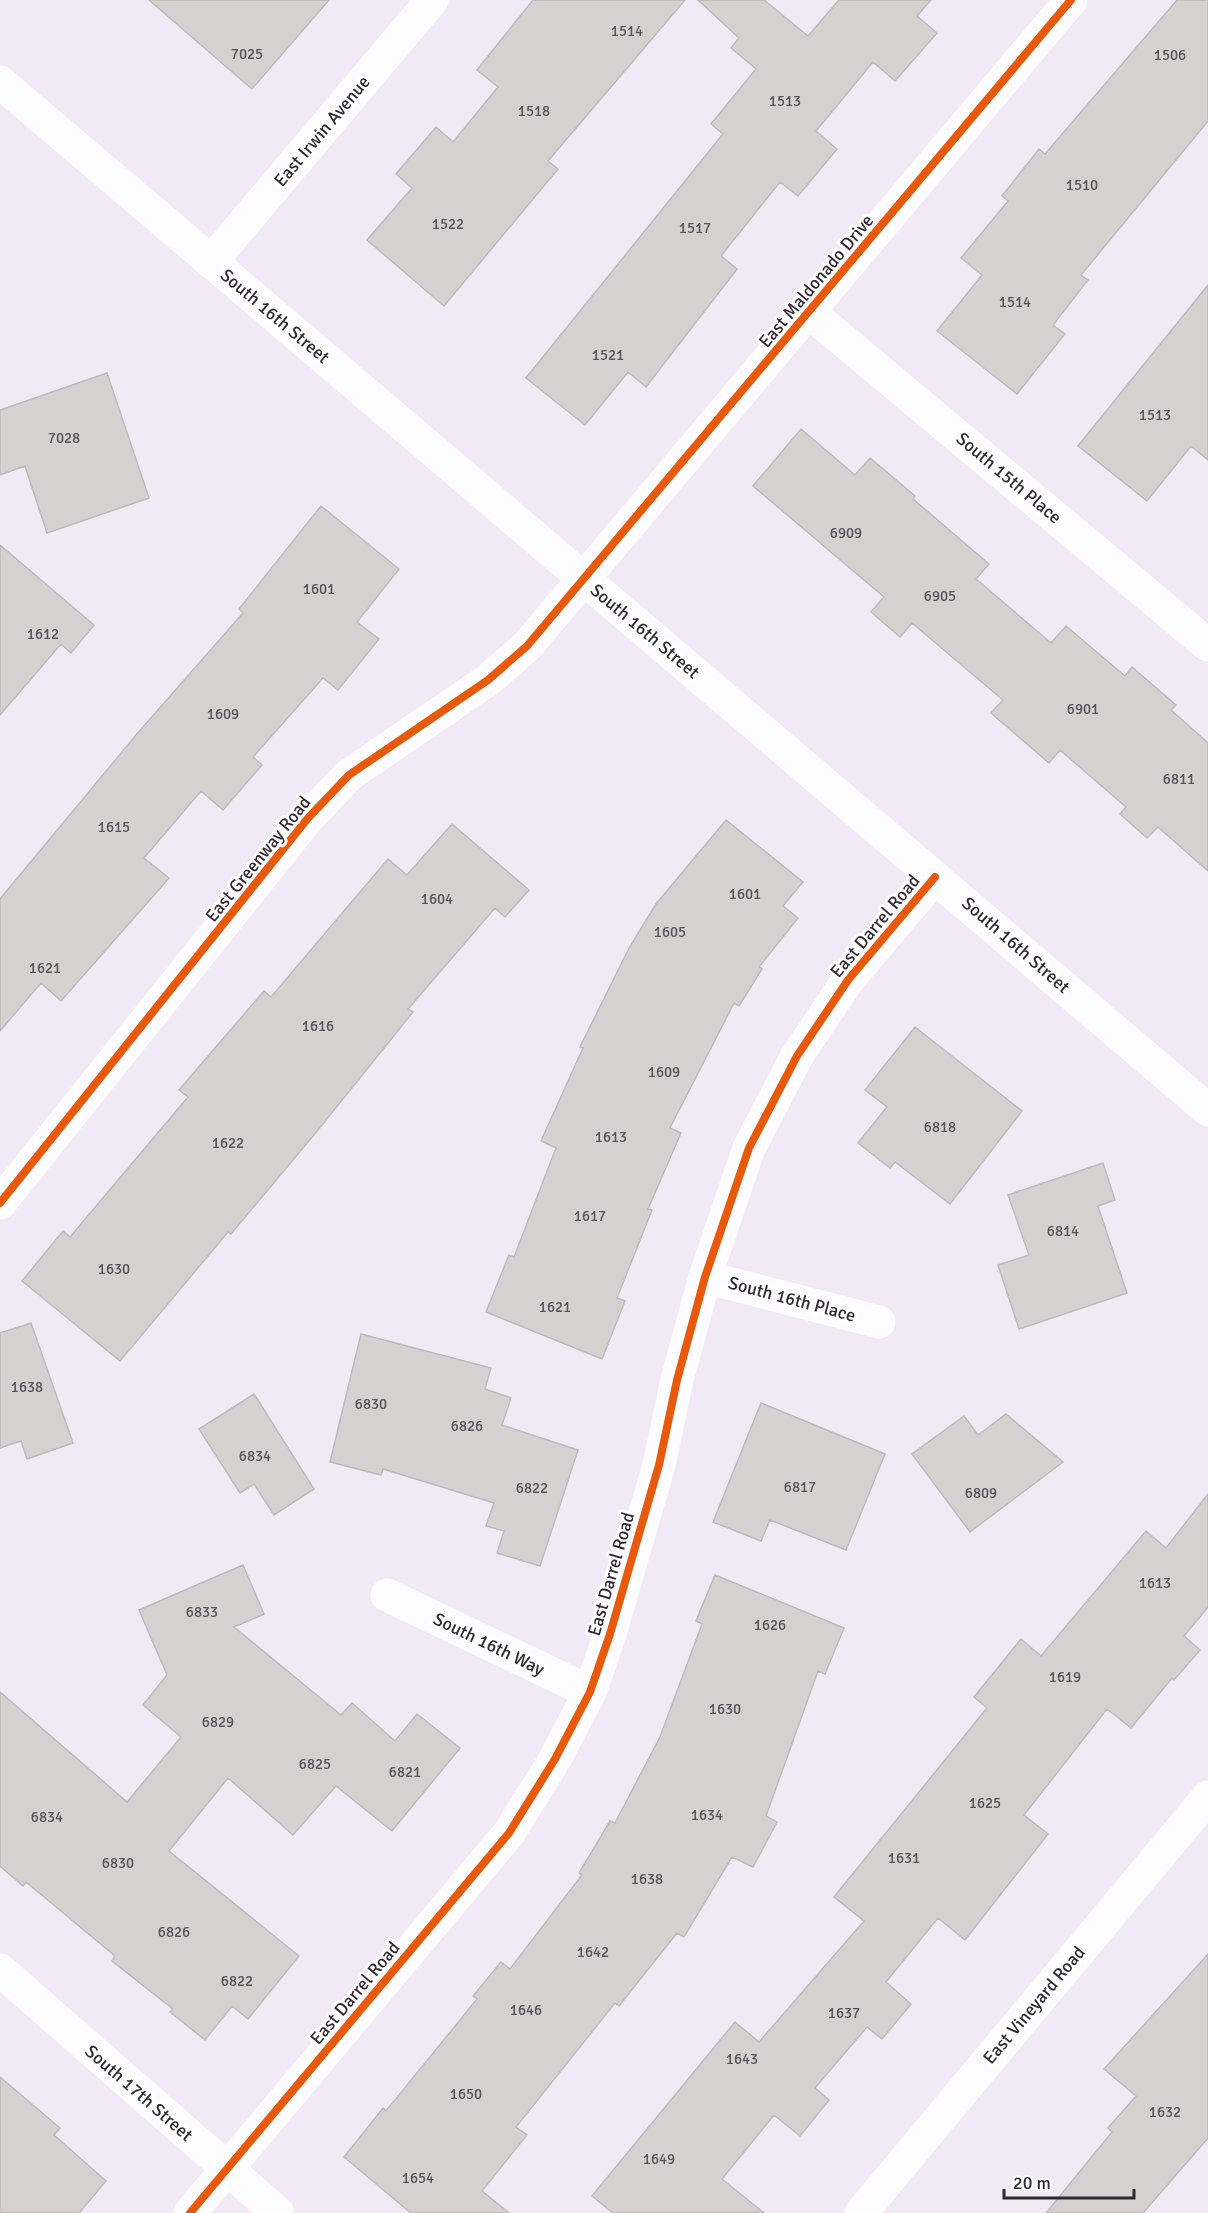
<svg xmlns="http://www.w3.org/2000/svg" width="1208" height="2213" font-family="Signika,sans-serif">
  <rect width="100%" height="100%" fill="#f2e9f6"/>
  <!-- building -->
  <path fill="#d8cfd1" stroke="#c1b9bb" stroke-width="1.5" d="M 149,0 L 329,0 L 252,89 Z
    M 533,0 L 685,0 L 548,161 L 558,169 L 444,306 L 367,240 L 412,188 L 396,174 L 436,127 L 453,142 L 498,87 L 477,70 Z
    M 698,0 L 764,0 L 808,36 L 839,0 L 931,0 L 917,16 L 937,33 L 895,81 L 873,62 L 816,131 L 837,149 L 798,196 L 780,182 L 721,256 L 737,269 L 646,387 L 628,372 L 585,425 L 526,378 L 723,134 L 711,124 L 756,69 L 731,48 L 739,38 Z
    M 1177,0 L 1208,0 L 1208,121 L 1081,275 L 1088,280 L 1053,325 L 1065,334 L 1017,394 L 937,331 L 982,275 L 961,258 L 1008,201 L 1002,196 L 1039,149 L 1045,154 Z
    M 1208,285 L 1208,460 L 1191,446 L 1147,501 L 1078,446 Z
    M 107,373 L 149,498 L 47,533 L 25,466 L 0,475 L 0,410 Z
    M 801,429 L 855,475 L 870,458 L 915,496 L 913,499 L 989,564 L 976,579 L 1051,643 L 1066,626 L 1125,676 L 1132,667 L 1176,705 L 1171,710 L 1208,743 L 1208,871 L 1158,827 L 1147,838 L 1120,814 L 1126,807 L 1060,750 L 1049,763 L 991,713 L 1003,700 L 912,623 L 900,637 L 871,612 L 884,597 L 753,486 Z
    M 321,506 L 399,569 L 357,622 L 379,639 L 338,690 L 323,678 L 253,757 L 262,765 L 223,810 L 201,791 L 144,858 L 169,878 L 61,1001 L 41,983 L 0,1031 L 0,899 L 136,735 L 243,613 L 239,609 Z
    M 0,545 L 94,625 L 71,653 L 61,644 L 0,715 Z
    M 726,820 L 803,882 L 783,906 L 798,918 L 759,967 L 762,969 L 739,1006 L 734,1003 L 670,1128 L 681,1133 L 648,1209 L 652,1210 L 617,1298 L 625,1301 L 602,1359 L 486,1312 L 509,1255 L 514,1257 L 556,1148 L 541,1141 L 583,1048 L 580,1047 L 629,948 L 656,904 Z
    M 452,824 L 529,890 L 505,917 L 495,908 L 408,1009 L 413,1012 L 318,1130 L 231,1234 L 228,1232 L 120,1361 L 22,1281 L 63,1231 L 70,1237 L 188,1097 L 179,1090 L 264,991 L 271,997 L 388,859 L 407,875 Z
    M 915,1027 L 1022,1111 L 950,1204 L 895,1162 L 890,1168 L 858,1143 L 887,1107 L 865,1090 Z
    M 1103,1163 L 1115,1200 L 1098,1206 L 1127,1293 L 1019,1329 L 998,1265 L 1029,1255 L 1008,1195 Z
    M 31,1323 L 73,1443 L 27,1459 L 21,1441 L 0,1448 L 0,1333 Z
    M 361,1334 L 491,1368 L 485,1389 L 511,1398 L 502,1425 L 578,1450 L 540,1566 L 497,1553 L 504,1531 L 486,1526 L 494,1503 L 383,1469 L 381,1475 L 330,1462 Z
    M 254,1394 L 314,1489 L 274,1515 L 254,1484 L 240,1493 L 199,1429 Z
    M 761,1403 L 885,1454 L 846,1550 L 770,1520 L 761,1541 L 713,1522 Z
    M 1006,1414 L 1063,1462 L 970,1532 L 912,1454 L 964,1416 L 978,1435 Z
    M 1208,1494 L 1208,1607 L 1184,1636 L 1200,1650 L 1174,1680 L 1172,1678 L 1131,1728 L 1107,1709 L 1024,1815 L 1048,1834 L 965,1940 L 938,1918 L 886,1982 L 911,2004 L 882,2039 L 867,2027 L 815,2088 L 829,2100 L 800,2136 L 774,2115 L 722,2179 L 764,2213 L 613,2213 L 592,2196 L 735,2022 L 759,2042 L 864,1921 L 834,1897 L 987,1708 L 974,1697 L 1021,1639 L 1041,1656 L 1146,1531 L 1166,1548 Z
    M 243,1565 L 264,1614 L 234,1627 L 341,1715 L 352,1703 L 395,1741 L 417,1714 L 460,1748 L 392,1831 L 336,1786 L 293,1835 L 228,1778 L 169,1851 L 299,1956 L 248,2019 L 232,2006 L 205,2040 L 170,2012 L 173,2009 L 112,1961 L 115,1956 L 26,1882 L 23,1886 L 0,1866 L 0,1692 L 127,1802 L 181,1737 L 143,1705 L 167,1675 L 139,1610 Z
    M 715,1575 L 844,1628 L 825,1674 L 818,1671 L 766,1816 L 777,1822 L 753,1867 L 732,1857 L 684,1937 L 677,1933 L 619,2006 L 615,2003 L 516,2127 L 527,2135 L 482,2191 L 509,2213 L 411,2213 L 344,2157 L 383,2108 L 386,2111 L 477,1999 L 473,1996 L 501,1962 L 510,1969 L 582,1875 L 579,1873 L 610,1821 L 615,1823 L 660,1737 L 702,1624 L 696,1621 Z
    M 1208,1954 L 1208,2138 L 1143,2213 L 1046,2213 L 1112,2132 L 1108,2128 L 1136,2096 L 1104,2069 Z
    M 0,2077 L 60,2128 L 54,2135 L 106,2181 L 79,2213 L 0,2213 Z"/>
  <g fill="none" stroke-linecap="round" stroke-linejoin="round">
    <!-- street -->
    <path stroke="#fdfcfe" stroke-width="33" d="M 211,262 L 432,0
      M 809,312 L 1208,645
      M 0,1203 L 308,818 L 349,775 L 488,680 L 527,646 L 1071,0
      M 705,1277 L 879,1322
      M 387,1595 L 590,1692
      M 0,1970 L 278,2213
      M 190,2213 L 509,1833 L 555,1759 L 590,1692 L 610,1634 L 659,1465 L 677,1380 L 705,1277 L 749,1148 L 797,1056 L 848,980 L 935,877
      M 861,2213 L 1208,1797"/>
    <!-- secondary -->
    <path stroke="#fdfcfe" stroke-width="33" d="M 0,82 L 1208,1110"/>
    <defs>
      <path id="cycleway" d="M 0,1203 L 308,818 L 349,775 L 488,680 L 527,646 L 1071,0
        M 190,2213 L 509,1833 L 555,1759 L 590,1692 L 610,1634 L 659,1465 L 677,1380 L 705,1277 L 749,1148 L 797,1056 L 848,980 L 935,877"/>
    </defs>
    <!-- cycleway casing -->
    <use href="#cycleway" stroke="#fff" stroke-width="11"/>
    <!-- cycleway -->
    <use href="#cycleway" stroke="#e8590c" stroke-width="8"/>
  </g>
  <g text-anchor="middle" stroke-width="6" stroke-linejoin="round" paint-order="stroke">
    <!-- number labels -->
    <g font-size="15" fill="#595259">
      <text x="627" y="36">1514</text>
      <text x="247" y="59">7025</text>
      <text x="1170" y="60">1506</text>
      <text x="785" y="106">1513</text>
      <text x="534" y="116">1518</text>
      <text x="1082" y="190">1510</text>
      <text x="448" y="229">1522</text>
      <text x="695" y="233">1517</text>
      <text x="1015" y="307">1514</text>
      <text x="608" y="360">1521</text>
      <text x="1155" y="420">1513</text>
      <text x="64" y="443">7028</text>
      <text x="846" y="538">6909</text>
      <text x="319" y="594">1601</text>
      <text x="940" y="601">6905</text>
      <text x="43" y="639">1612</text>
      <text x="1083" y="714">6901</text>
      <text x="223" y="719">1609</text>
      <text x="1179" y="784">6811</text>
      <text x="114" y="832">1615</text>
      <text x="745" y="899">1601</text>
      <text x="437" y="904">1604</text>
      <text x="670" y="937">1605</text>
      <text x="45" y="973">1621</text>
      <text x="318" y="1031">1616</text>
      <text x="664" y="1077">1609</text>
      <text x="940" y="1132">6818</text>
      <text x="611" y="1142">1613</text>
      <text x="228" y="1148">1622</text>
      <text x="590" y="1221">1617</text>
      <text x="1063" y="1236">6814</text>
      <text x="114" y="1274">1630</text>
      <text x="555" y="1312">1621</text>
      <text x="27" y="1392">1638</text>
      <text x="371" y="1409">6830</text>
      <text x="467" y="1431">6826</text>
      <text x="255" y="1461">6834</text>
      <text x="800" y="1492">6817</text>
      <text x="532" y="1493">6822</text>
      <text x="981" y="1498">6809</text>
      <text x="1155" y="1588">1613</text>
      <text x="202" y="1617">6833</text>
      <text x="770" y="1630">1626</text>
      <text x="1065" y="1682">1619</text>
      <text x="725" y="1714">1630</text>
      <text x="218" y="1727">6829</text>
      <text x="315" y="1769">6825</text>
      <text x="405" y="1777">6821</text>
      <text x="985" y="1808">1625</text>
      <text x="707" y="1820">1634</text>
      <text x="47" y="1822">6834</text>
      <text x="904" y="1863">1631</text>
      <text x="118" y="1868">6830</text>
      <text x="647" y="1884">1638</text>
      <text x="174" y="1937">6826</text>
      <text x="593" y="1957">1642</text>
      <text x="237" y="1986">6822</text>
      <text x="526" y="2015">1646</text>
      <text x="844" y="2018">1637</text>
      <text x="742" y="2064">1643</text>
      <text x="466" y="2099">1650</text>
      <text x="1165" y="2117">1632</text>
      <text x="659" y="2164">1649</text>
      <text x="418" y="2183">1654</text>
    </g>
    <!-- street labels -->
    <g font-size="18" fill="#2f2831" stroke="#fff">
      <text transform="translate(322 131) rotate(-50)" y="6">East Irwin Avenue</text>
      <text transform="translate(816 281) rotate(-50)" y="6">East Maldonado Drive</text>
      <text transform="translate(275 316) rotate(40)" y="6">South 16th Street</text>
      <text transform="translate(1009 478) rotate(40)" y="6">South 15th Place</text>
      <text transform="translate(645 631) rotate(40)" y="6">South 16th Street</text>
      <text transform="translate(258 859) rotate(-51)" y="6">East Greenway Road</text>
      <text transform="translate(875 926) rotate(-50)" y="6">East Darrel Road</text>
      <text transform="translate(1016 945) rotate(41)" y="6">South 16th Street</text>
      <text transform="translate(792 1299) rotate(15)" y="6">South 16th Place</text>
      <text transform="translate(611 1574) rotate(-74)" y="6">East Darrel Road</text>
      <text transform="translate(489 1644) rotate(26)" y="6">South 16th Way</text>
      <text transform="translate(355 1993) rotate(-50)" y="6">East Darrel Road</text>
      <text transform="translate(1034 2005) rotate(-50)" y="6">East Vineyard Road</text>
      <text transform="translate(139 2093) rotate(41)" y="6">South 17th Street</text>
    </g>
  </g>
  <!-- scale -->
  <path d="M1004 2189v9h130v-9" fill="none" stroke="#2f2831" stroke-width="3"/>
  <text x="1013" y="2189" font-size="18" fill="#2f2831" stroke="#ffffff" stroke-width="4.5" paint-order="stroke">20 m</text>
</svg>
